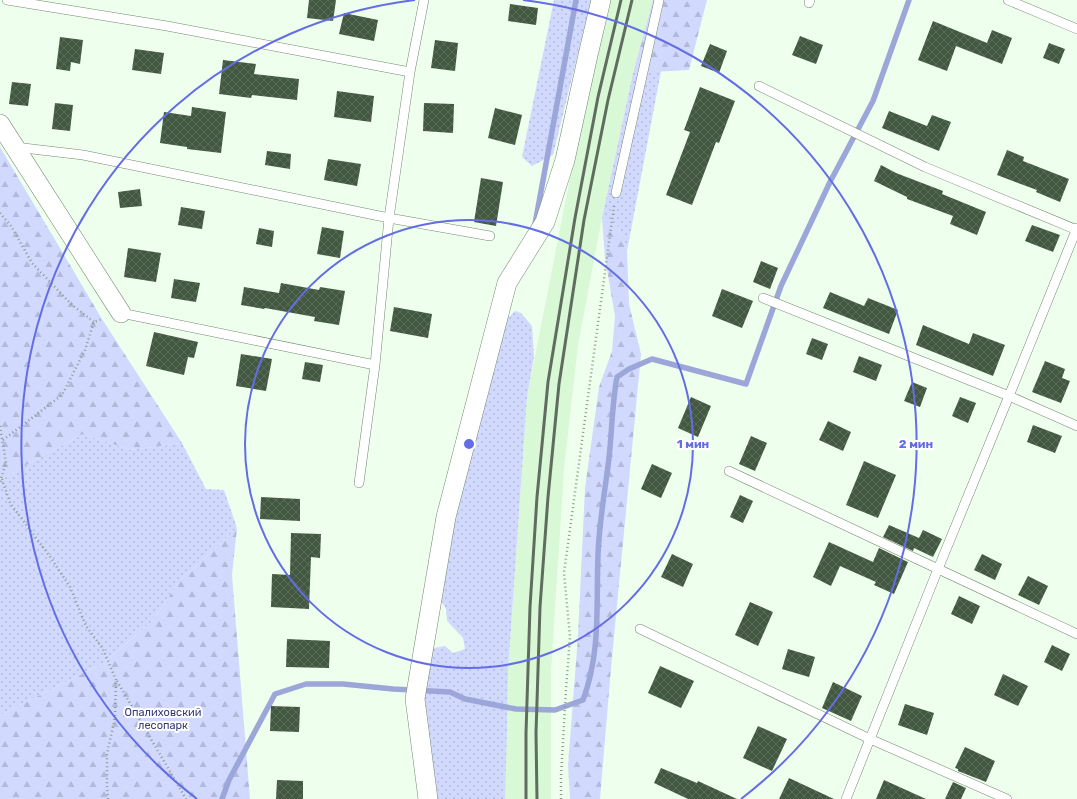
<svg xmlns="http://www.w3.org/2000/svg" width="1077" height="799" font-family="Rubik,sans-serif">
  <defs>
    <pattern id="grass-dots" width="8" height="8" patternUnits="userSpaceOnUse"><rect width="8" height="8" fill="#d1d9fe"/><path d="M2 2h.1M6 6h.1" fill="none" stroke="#b3bad9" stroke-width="1.8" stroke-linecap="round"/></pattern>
    <pattern id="forest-firs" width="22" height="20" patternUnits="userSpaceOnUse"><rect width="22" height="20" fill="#d1d9fe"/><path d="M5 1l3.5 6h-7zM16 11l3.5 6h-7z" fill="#b3bad9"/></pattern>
    <pattern id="building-cross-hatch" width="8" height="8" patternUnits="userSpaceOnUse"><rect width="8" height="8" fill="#425841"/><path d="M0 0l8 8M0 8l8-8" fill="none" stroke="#5b6d5a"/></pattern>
  </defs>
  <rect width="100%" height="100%" fill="#efffed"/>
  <!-- built -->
  <path fill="#d8f8d6" d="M 610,0 L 653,0 L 633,73 L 602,218 L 578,345 L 564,469 L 551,672 L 551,799 L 505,799 L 507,732 L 508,671 L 527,397 L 576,148 Z"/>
  <!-- grass -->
  <path fill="url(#grass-dots)" d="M 554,0 L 591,0 L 553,155 L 532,166 L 522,157 Z
    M 661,71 L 627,251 L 618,226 L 602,218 L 633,73 Z
    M 515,311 L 521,313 L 532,326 L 534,357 L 527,397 L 508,671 L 507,732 L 505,799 L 434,799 L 421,698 L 433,648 L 445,646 L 453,653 L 465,649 L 463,638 L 447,621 L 446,609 L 440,599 L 439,588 L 497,339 L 507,319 Z
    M 82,434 L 131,450 L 182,443 L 206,489 L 224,490 L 237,528 L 181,580 L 151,622 L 104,663 L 0,715 L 0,480 Z"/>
  <!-- forest -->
  <path fill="url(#forest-firs)" d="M 653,0 L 707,0 L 689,70 L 633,73 Z
    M 0,147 L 102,319 L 182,443 L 131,450 L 82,434 L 0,480 Z
    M 602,218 L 618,226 L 627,251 L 629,304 L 641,354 L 611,668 L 600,799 L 570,799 L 568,765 L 578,636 L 585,488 L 599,387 L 612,351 L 615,316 L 605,258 Z
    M 237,528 L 232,575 L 250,799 L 0,799 L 0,715 L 104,663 L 151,622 L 181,580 Z"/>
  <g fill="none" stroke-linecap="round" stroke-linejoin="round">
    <!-- stream -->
    <path stroke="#9da6d8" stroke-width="5.5" d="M 535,224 L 576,0
      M 222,799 L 229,780 L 275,694 L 306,684 L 343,684 L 393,689 L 450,692 L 465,699 L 516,709 L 555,710 L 583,700 C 601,652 596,605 598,555 C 599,523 605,491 609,458 C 612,431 612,404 617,377 L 629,369 L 652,359 L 746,384 L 781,286 L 830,182 L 873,101 L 909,0"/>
  </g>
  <!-- building -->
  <path fill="url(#building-cross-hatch)" d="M 309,0 L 336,0 L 333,21 L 307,18 Z
    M 510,4 L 538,8 L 536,25 L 508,21 Z
    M 344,13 L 378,20 L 374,41 L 339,34 Z
    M 933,21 L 987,43 L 992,30 L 1012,38 L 1002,64 L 956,46 L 947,71 L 918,60 Z
    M 800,36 L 823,45 L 816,64 L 792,55 Z
    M 60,37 L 83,40 L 80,64 L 71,62 L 70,71 L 56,69 Z
    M 435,40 L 458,43 L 455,71 L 431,68 Z
    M 1049,43 L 1065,49 L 1059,64 L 1043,58 Z
    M 710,44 L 727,51 L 719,73 L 701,66 Z
    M 135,49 L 164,53 L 161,74 L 132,70 Z
    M 223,60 L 256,64 L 254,74 L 299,79 L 297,100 L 252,95 L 251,98 L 219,94 Z
    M 12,82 L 31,84 L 28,106 L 9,104 Z
    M 700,87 L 735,101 L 719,143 L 716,142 L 692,205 L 666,195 L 690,132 L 684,130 Z
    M 337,91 L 374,96 L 371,122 L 334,117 Z
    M 55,103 L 73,105 L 70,131 L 52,129 Z
    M 424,103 L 454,104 L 453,133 L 423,131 Z
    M 192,107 L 226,112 L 221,153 L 187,149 L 187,147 L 160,143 L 164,112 L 191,116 Z
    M 495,108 L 522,115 L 515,145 L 488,138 Z
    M 889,111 L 927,126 L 932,115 L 951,122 L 939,151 L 882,128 Z
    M 1007,150 L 1024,157 L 1023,161 L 1069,179 L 1060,202 L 1036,192 L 1037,190 L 997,175 Z
    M 267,151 L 291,154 L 290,169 L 265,165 Z
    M 328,159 L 361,164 L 357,186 L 324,180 Z
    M 881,165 L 896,173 L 943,191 L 942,194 L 986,212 L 977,235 L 950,224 L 953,216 L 907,199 L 907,197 L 874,181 Z
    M 481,178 L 503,182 L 496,226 L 474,222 Z
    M 140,189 L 142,206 L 120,208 L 118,192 Z
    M 181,207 L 205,211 L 202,229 L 178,225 Z
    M 1032,225 L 1060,235 L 1053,252 L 1025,241 Z
    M 322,227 L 344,231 L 340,258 L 317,254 Z
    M 259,228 L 274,231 L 272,247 L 256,244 Z
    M 128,248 L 161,253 L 156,282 L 124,277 Z
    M 761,261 L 778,268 L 770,289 L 753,282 Z
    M 174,279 L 200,283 L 196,302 L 171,298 Z
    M 281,283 L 319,290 L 320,287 L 345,291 L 339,325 L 314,321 L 315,317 L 265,308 L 264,309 L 241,305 L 244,287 L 279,293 Z
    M 722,289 L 753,301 L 742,328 L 712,316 Z
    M 830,292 L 864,306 L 868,298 L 898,310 L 889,334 L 823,308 Z
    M 394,307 L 432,314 L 428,338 L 390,331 Z
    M 923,325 L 969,344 L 973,333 L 1005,345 L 993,376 L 916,345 Z
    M 154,332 L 198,342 L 194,358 L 188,357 L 184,375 L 146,366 Z
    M 812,338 L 828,344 L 822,360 L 806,354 Z
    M 241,354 L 272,359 L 266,391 L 236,386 Z
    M 859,356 L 882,365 L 876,381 L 853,372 Z
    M 1045,361 L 1065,369 L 1062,378 L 1070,381 L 1061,403 L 1032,392 Z
    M 305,362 L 323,365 L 320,382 L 302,379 Z
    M 912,382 L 927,388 L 920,407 L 904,401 Z
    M 691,397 L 711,406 L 698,437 L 678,428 Z
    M 960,397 L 976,403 L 968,423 L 952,416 Z
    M 828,421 L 851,432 L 843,451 L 819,440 Z
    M 1033,425 L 1062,436 L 1055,453 L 1027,442 Z
    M 751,436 L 767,443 L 755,471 L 739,464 Z
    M 864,461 L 896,475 L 878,518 L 846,505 Z
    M 652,464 L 672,473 L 661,498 L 641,489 Z
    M 740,495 L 753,501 L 743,523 L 730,517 Z
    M 261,497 L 300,499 L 300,521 L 260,519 Z
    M 889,525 L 919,538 L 923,530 L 942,539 L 933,557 L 914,548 L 913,551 L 883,537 Z
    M 291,533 L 321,534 L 320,558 L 311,557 L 309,609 L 271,607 L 272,574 L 290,575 Z
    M 829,542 L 873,562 L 879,548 L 908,562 L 894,594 L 874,585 L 876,582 L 840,566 L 831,586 L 813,577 Z
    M 672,554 L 693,564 L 683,587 L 661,577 Z
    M 982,554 L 1002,564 L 995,580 L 974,570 Z
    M 1028,576 L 1048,586 L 1039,605 L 1018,595 Z
    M 959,596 L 980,606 L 972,624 L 951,614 Z
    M 750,602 L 773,612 L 758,646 L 735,635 Z
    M 287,639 L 330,641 L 329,668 L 286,667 Z
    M 1052,645 L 1070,654 L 1062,671 L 1044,662 Z
    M 788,649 L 815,657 L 809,677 L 782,669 Z
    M 660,666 L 694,681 L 681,708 L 648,693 Z
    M 1003,674 L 1028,686 L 1018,706 L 994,695 Z
    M 833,682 L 862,696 L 851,721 L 822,708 Z
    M 905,704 L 934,713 L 927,735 L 898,725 Z
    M 271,706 L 300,707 L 299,732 L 270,731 Z
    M 758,726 L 787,739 L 772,771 L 743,758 Z
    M 965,747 L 995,761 L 986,782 L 958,771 L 958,769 L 955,768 Z
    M 661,768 L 697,783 L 698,781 L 737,799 L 688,799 L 654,783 Z
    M 789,778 L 834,799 L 779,799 Z
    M 277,780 L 303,781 L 303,799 L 276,799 Z
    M 884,780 L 926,799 L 876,799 Z
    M 953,782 L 966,788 L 961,799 L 945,799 Z"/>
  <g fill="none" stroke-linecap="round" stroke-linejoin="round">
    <defs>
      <path id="lane" d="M 7,0 L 167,26 L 410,72
        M 1008,0 L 1077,29
        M 809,3 L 810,0
        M 759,86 L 925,167 L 1077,230
        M 15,147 L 83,155 L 389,218 L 490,236
        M 616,193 L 659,0
        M 763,298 L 1009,396 L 1077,426
        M 121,313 L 375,365
        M 729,471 L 1077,634
        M 359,483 L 375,365 L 389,218 L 410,72 L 424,0
        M 640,629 L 870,739 L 1007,799
        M 846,799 L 938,569 L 1009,396 L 1077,228"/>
      <path id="street" d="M 0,124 L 121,313
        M 428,799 L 415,699 L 446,517 L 507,283 L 545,222 L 565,160 L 588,55 L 601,0"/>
    </defs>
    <!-- lane casing -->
    <use href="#lane" stroke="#728a71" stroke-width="10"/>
    <!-- street casing -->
    <use href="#street" stroke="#728a71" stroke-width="20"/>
    <!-- path -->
    <path stroke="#8d9a8b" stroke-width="2.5" stroke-dasharray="1 3" stroke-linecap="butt" d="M 0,213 L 11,226 L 32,263 L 72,305 L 94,322
      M 0,426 L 6,463 L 0,482
      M 3,440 L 62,395 L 85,350 L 94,322 L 102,319
      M 2,479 L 10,503 L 51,558 L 70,587 L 86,626 L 103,649 L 116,680 L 115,717 L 107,754 L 107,787 L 108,799
      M 117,681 L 186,799
      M 561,799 L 561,776 L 566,689 L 570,637 L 564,573 L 614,206"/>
    <!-- lane -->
    <use href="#lane" stroke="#fff" stroke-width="9"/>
    <!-- street -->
    <use href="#street" stroke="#fff" stroke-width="19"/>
    <!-- rail -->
    <path stroke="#606c5f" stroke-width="3" d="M 526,799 L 526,733 L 530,607 L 537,497 L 548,382 L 575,218 L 598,97 L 621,0
      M 537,799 L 536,733 L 540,607 L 548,497 L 559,384 L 584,220 L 608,100 L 632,0"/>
  </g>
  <!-- distance rings -->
  <g fill="none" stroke="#646de5" stroke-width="2">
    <circle cx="469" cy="444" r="224"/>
    <path d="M197 799A447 447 0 0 1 415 0M523 0A447 447 0 0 1 741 799"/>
  </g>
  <g text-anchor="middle" stroke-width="4" stroke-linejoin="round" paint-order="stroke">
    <!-- park labels -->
    <g font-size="11" fill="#353b79" stroke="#fff">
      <text x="163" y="716">Опалиховский<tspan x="163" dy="13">лесопарк</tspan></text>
    </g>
  </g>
  <circle cx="469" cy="444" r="6" fill="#646de5" stroke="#fff" stroke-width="2"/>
  <g font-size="12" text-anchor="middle" font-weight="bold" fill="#646de5" stroke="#fff" stroke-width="4" stroke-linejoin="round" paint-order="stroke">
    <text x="693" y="448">1 мин</text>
    <text x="916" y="448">2 мин</text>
  </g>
</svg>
